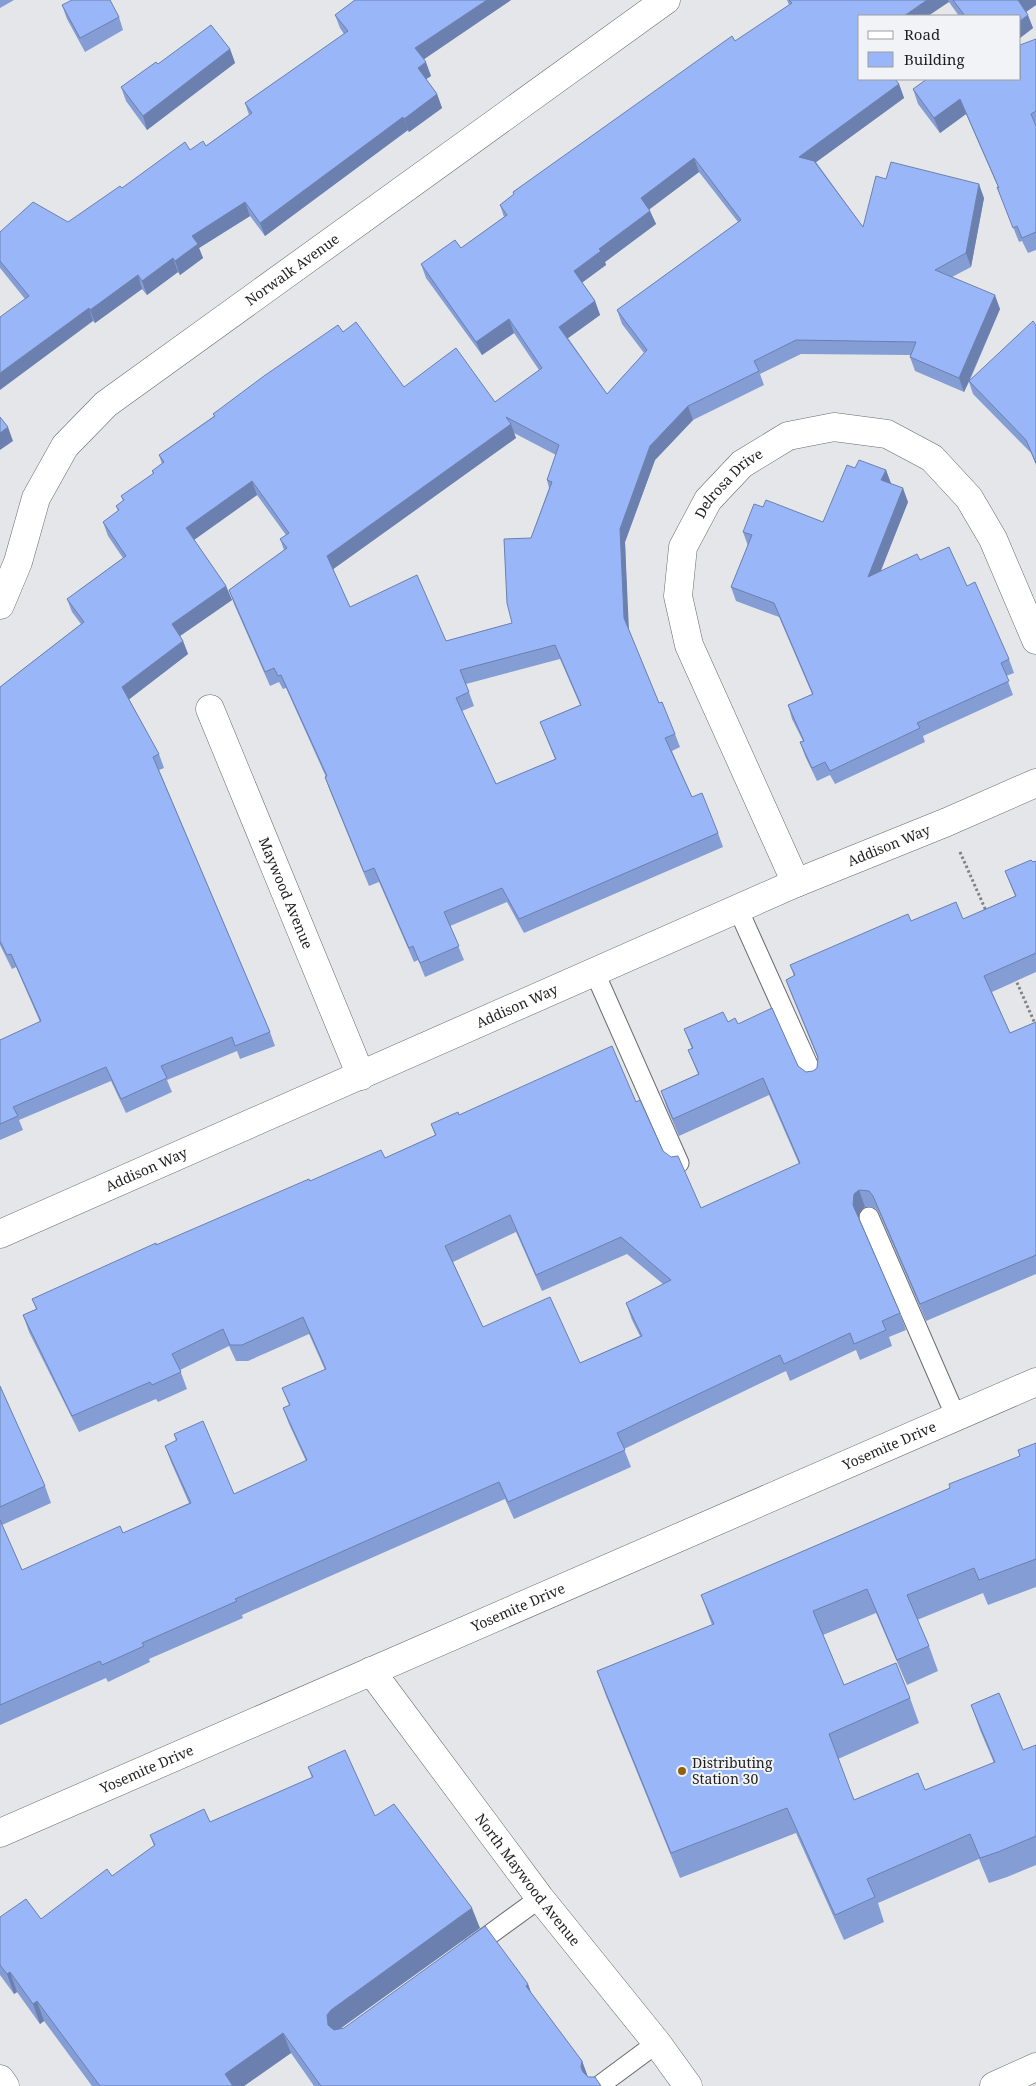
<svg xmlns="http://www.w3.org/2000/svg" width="1036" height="2086" font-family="'Noto Serif',serif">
  <rect width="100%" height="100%" fill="#e5e6e9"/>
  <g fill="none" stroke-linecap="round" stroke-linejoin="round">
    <defs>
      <path id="service" d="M 738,909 L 814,1078
        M 595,973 L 679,1163
        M 869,1217 L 956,1417
        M 470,1949 L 540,1898
        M 599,2086 L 657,2043"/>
      <g id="minor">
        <path id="s1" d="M 0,605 L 18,562 L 36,498 L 65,446 L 106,404 L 666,0"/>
        <path id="s2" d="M 210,709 L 361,1076"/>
        <path id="s3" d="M 796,883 L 689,645 L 678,596 L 683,547 L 708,500 L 742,464 L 788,436 L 834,427 L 887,434 L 932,458 L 969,498 L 993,539 L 1036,640"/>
        <path id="s4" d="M 0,1234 L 796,883 L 947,822 L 1036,783"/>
        <path id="s5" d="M 371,1671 L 540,1898 L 657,2043 L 688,2086"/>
        <path d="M 0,2079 L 5,2086"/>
        <path d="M 994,2086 L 1036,2067"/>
      </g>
      <g id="tertiary">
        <path id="s6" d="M 0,1833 L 1036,1382"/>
      </g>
    </defs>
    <!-- service casing -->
    <use href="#service" stroke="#696a6d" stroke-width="21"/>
    <!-- minor casing -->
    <use href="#minor" stroke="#696a6d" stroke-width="29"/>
    <!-- tertiary casing -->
    <use href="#tertiary" stroke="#696a6d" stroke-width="29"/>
    <!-- path -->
    <path stroke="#838385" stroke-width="3" stroke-dasharray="2.5 2.5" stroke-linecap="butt" d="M 960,852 L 987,913
      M 1015,978 L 1036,1026"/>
    <!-- service -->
    <use href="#service" stroke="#fff" stroke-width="19"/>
    <!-- minor -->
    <use href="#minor" stroke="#fff" stroke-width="28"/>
    <!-- tertiary -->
    <use href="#tertiary" stroke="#fff" stroke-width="28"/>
  </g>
  <!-- wall -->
  <path fill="#849dd5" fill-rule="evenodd" d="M 0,0 L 14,0 L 0,8 Z
    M 355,0 L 511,0 L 423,59 L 431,76 L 426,79 L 437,94 L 442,108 L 409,132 L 408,130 L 265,236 L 250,216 L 199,248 L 203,258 L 180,275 L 178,272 L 147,295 L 142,289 L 95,323 L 93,321 L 25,299 L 0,268 L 0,232 L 68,222 L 122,188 L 190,150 L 206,146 L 249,115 L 245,103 L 344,34 L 340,28 L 335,15 Z
    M 787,0 L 1036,0 L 1036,5 L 1026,12 L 1033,28 L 1020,38 L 1020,16 L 959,16 L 949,2 L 860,16 L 860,79 L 899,84 L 904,98 L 816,162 L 863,227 L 886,179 L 984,198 L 971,267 L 952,277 L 1000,309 L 970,380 L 1036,325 L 1036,465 L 1031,453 L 973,394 L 969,382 L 964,392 L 915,371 L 910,357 L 911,355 L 801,354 L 760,374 L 764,385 L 693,420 L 655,460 L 625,542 L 628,629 L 659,703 L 675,734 L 680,747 L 672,751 L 692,797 L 718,833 L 723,847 L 524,933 L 507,902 L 450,926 L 464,960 L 425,977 L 418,960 L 414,962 L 379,882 L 369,886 L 330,791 L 325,777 L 326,777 L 286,688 L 283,689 L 279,682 L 270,686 L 234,604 L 229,590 L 284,550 L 280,539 L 286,535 L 257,495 L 194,540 L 226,586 L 232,600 L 180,636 L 183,641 L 188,654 L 129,699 L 159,754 L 164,768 L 159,770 L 270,1032 L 275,1046 L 240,1059 L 237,1051 L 167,1080 L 172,1092 L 126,1113 L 111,1081 L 19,1120 L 23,1130 L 0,1140 L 0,1040 L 40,1022 L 16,967 L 12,969 L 0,945 L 0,687 L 81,624 L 72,612 L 67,599 L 123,558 L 108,536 L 103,522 L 118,511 L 116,506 L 123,501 L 121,496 L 153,474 L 152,471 L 162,464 L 159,455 L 214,416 L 213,414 L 343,332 L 404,387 L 495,402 L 539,370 L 514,333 L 482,355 L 426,278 L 421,264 L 461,248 L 504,217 L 500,205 L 514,194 L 513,192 L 789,5 ZM 699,172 L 738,222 L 617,310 L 622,324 L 644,353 L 607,394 L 568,338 L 600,315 L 595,301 L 582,282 L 606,265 L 605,262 L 656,224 L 649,209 ZM 514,433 L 556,455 L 547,480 L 549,488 L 531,538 L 512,623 L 446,641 L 350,607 L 333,569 L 516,438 ZM 560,659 L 580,705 L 540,722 L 555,759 L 496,784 L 462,711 L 474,706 L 466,684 Z
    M 62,5 L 119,17 L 123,30 L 85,52 L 67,19 Z
    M 1036,39 L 1036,250 L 1028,253 L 1022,241 L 1019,242 L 997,187 L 998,187 L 966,114 L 940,133 L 918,104 L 913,89 L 1020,79 Z
    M 230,49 L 235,63 L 147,130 L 126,101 L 121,87 L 158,64 Z
    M 855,468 L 886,470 L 891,483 L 908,502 L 880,571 L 920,560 L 967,586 L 1009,659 L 1014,673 L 1006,676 L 1013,695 L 923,736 L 925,742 L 835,784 L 830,775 L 817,781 L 805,756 L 800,742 L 803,741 L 792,719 L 788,705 L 812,694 L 779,617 L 736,601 L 731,587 L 748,546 L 743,532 L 763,507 L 823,522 Z
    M 1036,861 L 1036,972 L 992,992 L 1010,1033 L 1036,1022 L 1036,1274 L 926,1321 L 879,1213 L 875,1208 L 865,1207 L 860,1211 L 859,1219 L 900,1313 L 906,1330 L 889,1337 L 892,1346 L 860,1360 L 856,1350 L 790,1381 L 786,1371 L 624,1449 L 631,1467 L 514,1519 L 505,1499 L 242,1615 L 243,1618 L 149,1659 L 150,1662 L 108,1682 L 106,1678 L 0,1725 L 0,1386 L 45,1486 L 51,1503 L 2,1525 L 22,1570 L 123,1533 L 189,1503 L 171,1462 L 165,1446 L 176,1441 L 174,1434 L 234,1494 L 306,1461 L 289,1424 L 283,1408 L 289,1405 L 282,1388 L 325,1370 L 309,1334 L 248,1361 L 236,1361 L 229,1346 L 180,1370 L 187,1389 L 158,1402 L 156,1399 L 79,1432 L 29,1332 L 23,1315 L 36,1309 L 32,1299 L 156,1245 L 310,1181 L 385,1158 L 435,1135 L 431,1124 L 459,1115 L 636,1102 L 663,1151 L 701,1208 L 799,1164 L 769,1095 L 679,1136 L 667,1108 L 661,1091 L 698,1074 L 688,1050 L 692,1049 L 684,1029 L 728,1022 L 738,1024 L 806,1072 L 813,1071 L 817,1068 L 818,1059 L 792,996 L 786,980 L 794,976 L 790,965 L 911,921 L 963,919 L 1015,896 L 1005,871 ZM 516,1232 L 542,1291 L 627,1254 L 663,1284 L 626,1303 L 632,1320 L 640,1336 L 580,1363 L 483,1327 L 453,1262 Z
    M 1036,1443 L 1036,1587 L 988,1605 L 983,1593 L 917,1620 L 929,1646 L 938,1671 L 907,1685 L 876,1613 L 823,1635 L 844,1685 L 910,1698 L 919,1723 L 838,1759 L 854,1800 L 925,1790 L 994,1763 L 980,1730 L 971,1705 L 1023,1750 L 1036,1745 L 1036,1865 L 1007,1877 L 989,1883 L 979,1859 L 878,1903 L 884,1922 L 844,1940 L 796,1833 L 680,1878 L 606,1696 L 597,1671 L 712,1625 L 701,1595 L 950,1488 L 1020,1456 Z
    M 308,1767 L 375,1816 L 480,1928 L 340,2029 L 528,1984 L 531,1993 L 582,2061 L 588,2077 L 601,2086 L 314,2086 L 291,2053 L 244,2086 L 92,2086 L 44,2021 L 40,2024 L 17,1992 L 14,1994 L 0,1975 L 0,1917 L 41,1919 L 112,1876 L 154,1846 L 150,1835 L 210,1822 L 312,1778 Z"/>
  <!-- shaded-wall -->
  <path fill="#6b80ae" d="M 487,0 L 511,0 L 420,62 L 415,48 Z
    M 927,0 L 948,0 L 949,2 L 928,16 L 904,16 Z
    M 1018,0 L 1036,0 L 1036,5 L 1023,14 Z
    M 1028,15 L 1033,28 L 1020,38 L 1020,21 Z
    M 230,49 L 235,63 L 147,130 L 143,116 Z
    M 426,62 L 431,76 L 423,81 L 418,68 Z
    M 899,84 L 904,98 L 804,171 L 799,157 Z
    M 437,94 L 442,108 L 409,132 L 404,119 Z
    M 960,99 L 966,114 L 940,133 L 934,118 Z
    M 403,117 L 408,130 L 265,236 L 260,223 Z
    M 694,158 L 699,172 L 646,212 L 641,198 Z
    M 979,184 L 984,198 L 971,267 L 966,253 Z
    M 245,202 L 250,216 L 199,248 L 203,258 L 180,275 L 175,261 L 192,236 Z
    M 650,211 L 656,224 L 605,262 L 606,265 L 579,285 L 574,271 L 599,249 Z
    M 173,258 L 178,272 L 147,295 L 142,281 Z
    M 138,275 L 142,289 L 95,323 L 90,310 Z
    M 995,295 L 1000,309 L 964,392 L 959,378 Z
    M 595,301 L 600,315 L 564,341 L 559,327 Z
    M 89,308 L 93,321 L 0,390 L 0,373 Z
    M 509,319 L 514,333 L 482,355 L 476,342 Z
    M 688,406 L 693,420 L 655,460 L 625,542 L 629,631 L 624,618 L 620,529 L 650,446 Z
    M 511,424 L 516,438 L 332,570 L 327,556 Z
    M 8,427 L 13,441 L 0,450 L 0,433 Z
    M 886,470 L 891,484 L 881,480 Z
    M 252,481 L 257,495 L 191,542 L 186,528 Z
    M 903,488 L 908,502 L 873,591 L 868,577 Z
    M 226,586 L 232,600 L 177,638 L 172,624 Z
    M 183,641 L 188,654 L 127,701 L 122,687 Z
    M 859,1190 L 865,1207 L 860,1211 L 859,1221 L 853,1205 L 854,1194 Z
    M 472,1908 L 480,1928 L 338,2030 L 335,2035 L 328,2025 L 327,2015 L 331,2010 Z
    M 10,1972 L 17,1992 L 14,1994 L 7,1974 Z
    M 528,1984 L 535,2004 L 526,1986 Z
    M 37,2001 L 44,2021 L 40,2024 L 33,2004 Z
    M 283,2033 L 291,2053 L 244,2086 L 229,2086 L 225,2074 Z
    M 582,2061 L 589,2080 L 588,2086 L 581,2067 Z"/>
  <!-- building -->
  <path fill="#99b7f8" stroke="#6b80ae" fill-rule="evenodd" d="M 72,0 L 110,0 L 119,17 L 80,38 L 62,5 Z
    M 355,0 L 487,0 L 415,48 L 426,62 L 418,68 L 437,94 L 404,119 L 403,117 L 260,223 L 245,202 L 192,236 L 198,244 L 175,261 L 173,258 L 142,281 L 138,275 L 90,310 L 89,308 L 0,373 L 0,317 L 29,296 L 0,261 L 0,232 L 33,202 L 68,222 L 120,186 L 122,188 L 185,142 L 190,150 L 203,141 L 206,146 L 252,113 L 245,103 L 348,31 L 335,15 Z
    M 789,0 L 927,0 L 904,16 L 860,16 L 860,79 L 895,79 L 899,84 L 799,157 L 814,161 L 863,227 L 876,176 L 886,179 L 891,162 L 979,184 L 966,253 L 935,270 L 995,295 L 959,378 L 910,357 L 916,342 L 796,340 L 754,361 L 759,371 L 688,406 L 650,446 L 620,529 L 624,618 L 659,703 L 662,702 L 675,734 L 665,738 L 692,797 L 702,793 L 718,833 L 519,919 L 502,888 L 444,912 L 459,946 L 420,963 L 413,946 L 409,948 L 374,868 L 364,872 L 325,777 L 327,776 L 281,675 L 278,676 L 274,668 L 265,672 L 229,590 L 287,548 L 280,539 L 289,533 L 252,481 L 186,528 L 226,586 L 172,624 L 183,641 L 122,687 L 159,754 L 153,757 L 270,1032 L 235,1046 L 232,1037 L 161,1066 L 167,1078 L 121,1099 L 106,1067 L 13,1107 L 18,1116 L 0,1124 L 0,1040 L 41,1021 L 11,954 L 7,955 L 0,941 L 0,687 L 84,622 L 67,599 L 126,556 L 103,522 L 119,510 L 116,506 L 124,500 L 121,496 L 154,473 L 152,471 L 164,462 L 159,455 L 215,416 L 213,414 L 264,376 L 338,325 L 343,332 L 356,322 L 404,387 L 456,348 L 495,402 L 542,368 L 509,319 L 476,342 L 421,264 L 455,240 L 461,248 L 507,215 L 500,205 L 514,194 L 513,192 L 732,36 L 735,41 L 792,3 ZM 694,158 L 741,220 L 617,310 L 647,350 L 607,394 L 559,327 L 595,301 L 574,271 L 601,251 L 599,249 L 650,211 L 641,198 ZM 506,417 L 559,445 L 547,480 L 552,482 L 531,538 L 504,539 L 507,603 L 512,623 L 446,641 L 417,575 L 350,607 L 327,556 L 511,424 ZM 555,645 L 581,705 L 540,722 L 556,759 L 496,784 L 456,698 L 469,692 L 460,670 Z
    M 953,0 L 1018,0 L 1028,15 L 1020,21 L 1020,16 L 965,16 Z
    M 211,25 L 230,49 L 143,116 L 121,87 L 156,62 L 158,64 Z
    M 1036,39 L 1036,111 L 1031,114 L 1036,126 L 1036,232 L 1022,238 L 1017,226 L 1013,228 L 997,187 L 999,188 L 960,99 L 934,118 L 913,89 L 927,79 L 1020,79 L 1020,45 Z
    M 1033,321 L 1036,325 L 1036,463 L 1026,440 L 969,381 Z
    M 0,417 L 8,427 L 0,433 Z
    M 859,460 L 886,470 L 881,480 L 903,488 L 868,577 L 917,554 L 920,560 L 949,547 L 967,586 L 975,582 L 1009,659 L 1001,663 L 1009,681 L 917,723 L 920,728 L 830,771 L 825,762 L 812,768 L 800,742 L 804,741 L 788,705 L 813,694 L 774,603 L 731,587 L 752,535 L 743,532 L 754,504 L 763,507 L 766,500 L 823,522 L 847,465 L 855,468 Z
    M 1031,860 L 1033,862 L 1036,861 L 1036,953 L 984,976 L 1010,1033 L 1036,1022 L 1036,1255 L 920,1304 L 873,1196 L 869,1191 L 859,1190 L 854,1194 L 853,1205 L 900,1313 L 882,1321 L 886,1330 L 854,1344 L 850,1333 L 784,1364 L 780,1355 L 617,1433 L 625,1450 L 508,1502 L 499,1482 L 235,1599 L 237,1601 L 142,1643 L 144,1646 L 102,1665 L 100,1661 L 0,1705 L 0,1520 L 22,1570 L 120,1526 L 123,1533 L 191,1503 L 165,1446 L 177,1440 L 174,1434 L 203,1421 L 234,1494 L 307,1460 L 283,1408 L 290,1405 L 282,1388 L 326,1369 L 303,1317 L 242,1345 L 230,1345 L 223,1329 L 172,1354 L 181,1372 L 152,1385 L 150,1382 L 72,1416 L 23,1315 L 37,1309 L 32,1299 L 156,1243 L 156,1245 L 309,1179 L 310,1181 L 381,1150 L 385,1158 L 436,1135 L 431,1124 L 458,1112 L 459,1115 L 612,1046 L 636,1102 L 640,1100 L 663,1151 L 671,1157 L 678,1156 L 701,1208 L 800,1163 L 763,1078 L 673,1119 L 661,1091 L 699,1074 L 688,1050 L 693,1048 L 684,1029 L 723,1012 L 728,1022 L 735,1018 L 738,1024 L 772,1008 L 798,1066 L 806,1072 L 813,1071 L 817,1068 L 818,1057 L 786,980 L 795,975 L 790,965 L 908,914 L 911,921 L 956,902 L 963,919 L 1016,896 L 1005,871 ZM 510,1215 L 536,1275 L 621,1237 L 671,1280 L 626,1303 L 642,1336 L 580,1363 L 550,1297 L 483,1327 L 445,1246 Z
    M 0,1386 L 45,1486 L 0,1507 Z
    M 1036,1443 L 1036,1559 L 979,1580 L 974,1568 L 907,1595 L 929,1646 L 897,1660 L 867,1589 L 813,1611 L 844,1685 L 896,1663 L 910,1698 L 829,1734 L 854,1800 L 918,1773 L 925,1790 L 995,1762 L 971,1705 L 999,1693 L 1023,1750 L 1036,1745 L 1036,1836 L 998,1852 L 980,1858 L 970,1834 L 867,1879 L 875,1897 L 835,1915 L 787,1808 L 671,1853 L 597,1671 L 714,1624 L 701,1595 L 950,1488 L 949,1484 L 1020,1456 L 1018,1450 Z
    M 345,1750 L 375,1816 L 394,1804 L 472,1908 L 331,2010 L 327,2015 L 328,2025 L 334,2030 L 344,2028 L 485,1926 L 528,1984 L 526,1986 L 582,2061 L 581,2067 L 583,2072 L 588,2077 L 595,2077 L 601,2086 L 321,2086 L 283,2033 L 225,2074 L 233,2086 L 100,2086 L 37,2001 L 33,2004 L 10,1972 L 7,1974 L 0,1965 L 0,1917 L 26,1899 L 41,1919 L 107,1869 L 112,1876 L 155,1845 L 150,1835 L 204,1809 L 210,1822 L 313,1777 L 308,1767 Z"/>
  <!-- markers -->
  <circle fill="#91620e" stroke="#f2f3f6" stroke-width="2" cx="682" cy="1771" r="5"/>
  <g text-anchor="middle" stroke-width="4" stroke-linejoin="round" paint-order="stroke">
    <!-- street labels -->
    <g font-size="14" fill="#1f1f20" stroke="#f2f3f6">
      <text dy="5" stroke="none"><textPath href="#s1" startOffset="461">Norwalk Avenue</textPath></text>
      <text dy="5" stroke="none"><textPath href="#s3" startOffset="440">Delrosa Drive</textPath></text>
      <text dy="5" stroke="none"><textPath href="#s4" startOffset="970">Addison Way</textPath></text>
      <text dy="5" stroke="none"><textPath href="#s2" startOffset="199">Maywood Avenue</textPath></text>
      <text dy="5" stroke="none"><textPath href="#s4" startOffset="565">Addison Way</textPath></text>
      <text dy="5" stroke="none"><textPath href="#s4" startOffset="160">Addison Way</textPath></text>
      <text dy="5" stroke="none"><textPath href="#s6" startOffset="970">Yosemite Drive</textPath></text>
      <text dy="5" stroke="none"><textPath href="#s6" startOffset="565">Yosemite Drive</textPath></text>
      <text dy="5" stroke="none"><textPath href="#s6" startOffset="160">Yosemite Drive</textPath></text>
      <text dy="5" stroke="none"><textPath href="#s5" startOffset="261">North Maywood Avenue</textPath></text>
    </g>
    <!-- poi labels -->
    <g font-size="14" fill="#1f1f20" stroke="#f2f3f6" text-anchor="start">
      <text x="692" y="1768">Distributing<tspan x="692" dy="16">Station 30</tspan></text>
    </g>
  </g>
  <!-- legend -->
  <rect x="858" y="15" width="162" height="65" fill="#f2f3f6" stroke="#9e9ea0"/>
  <rect x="868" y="31" width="25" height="8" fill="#ffffff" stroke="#9e9ea0"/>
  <text x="904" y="40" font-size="15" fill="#1f1f20">Road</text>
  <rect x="868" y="52" width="25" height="15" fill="#99b7f8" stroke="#9e9ea0"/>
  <text x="904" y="65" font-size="15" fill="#1f1f20">Building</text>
</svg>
